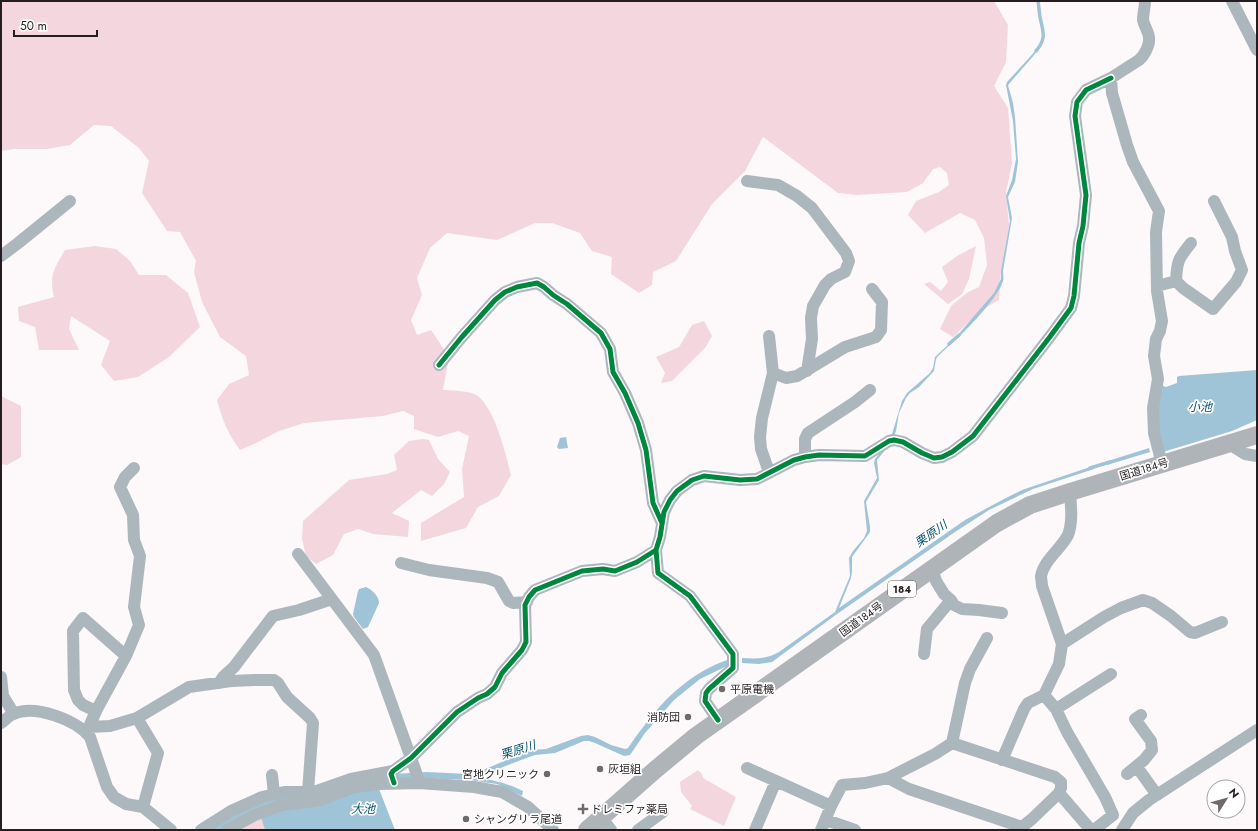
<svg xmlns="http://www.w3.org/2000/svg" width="1258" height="831" font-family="Jost,'Noto Sans JP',sans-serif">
  <rect width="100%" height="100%" fill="#fdf8f9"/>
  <!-- green -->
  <path fill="#f4d6df" d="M 1,1 L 994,1 L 1008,25 L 1006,62 L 994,86 L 1008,108 L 1012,163 L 1006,192 L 1009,225 L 1001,270 L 999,300 L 980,311 L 953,337 L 940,329 L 951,306 L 968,292 L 979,287 L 987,265 L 984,238 L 975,220 L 960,213 L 925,233 L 908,215 L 916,201 L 939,192 L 949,185 L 947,173 L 940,167 L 933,169 L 923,183 L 907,192 L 857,195 L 838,193 L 763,137 L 745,171 L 712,204 L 676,261 L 653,272 L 652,285 L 639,293 L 611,274 L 612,257 L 592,251 L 580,233 L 552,223 L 535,223 L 497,240 L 447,233 L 430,248 L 417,278 L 422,295 L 411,320 L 417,335 L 431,330 L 449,357 L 443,390 C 452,390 466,391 474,394 C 494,402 506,456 511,475 L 499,496 L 478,507 L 466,528 L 421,541 L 421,523 L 464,497 L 462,469 L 469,436 L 458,431 L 438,437 L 414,429 L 414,416 L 403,411 L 383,416 L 304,423 L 279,431 L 256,443 L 240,450 C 228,434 222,419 217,400 L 229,384 L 249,375 L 246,356 L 220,337 L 202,302 L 194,272 L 196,261 L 180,232 L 167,231 L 142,193 L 149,161 L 139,148 L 111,126 L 94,125 L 70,145 L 47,149 L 14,149 L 1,151 Z
    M 95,246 L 116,249 L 130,261 L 139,275 L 166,275 L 188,293 L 200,327 L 169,357 L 138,377 L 114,381 L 101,365 L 110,341 L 71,316 L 69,329 L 79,350 L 39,350 L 35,327 L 19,321 L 18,307 L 54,297 C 49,275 54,269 65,250 Z
    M 976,246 L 969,279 L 962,294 L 948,304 L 924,284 L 930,282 L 941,291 L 948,282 L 942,267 L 957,256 Z
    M 704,321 L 712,336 L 705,348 L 672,381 L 661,383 L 665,373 L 656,357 L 679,347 L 692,325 Z
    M 1,396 L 21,406 L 21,457 L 7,465 L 1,464 Z
    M 423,439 L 429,440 L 438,459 L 450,472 L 444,484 L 432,496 L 421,490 L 392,513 L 409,521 L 408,537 L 373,534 L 358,529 L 344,534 L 333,555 L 316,564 L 306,556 L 302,539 L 303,521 L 349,480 L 387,474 L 397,470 L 394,455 L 409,441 Z
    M 698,770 L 702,774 L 703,778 L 736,797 L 724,826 L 690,809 L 692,806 L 681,792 L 680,782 Z
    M 260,815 L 265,830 L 230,830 Z"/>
  <!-- water -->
  <path fill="#9fc4d7" d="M 1038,48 L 1035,54 L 1008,85 L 1013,103 L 1015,117 L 1018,162 L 1015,182 L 1008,197 L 1012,218 L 1003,271 C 1003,274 1004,278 1003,281 C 999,296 970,326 958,338 L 956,337 L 994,293 L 1001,279 L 1001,270 L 1010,221 L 1006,196 L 1012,180 L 1016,159 L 1013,121 L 1006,85 L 1007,82 Z
    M 951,342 L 953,342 L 938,356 L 936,359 L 934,371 L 919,387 L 910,393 L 906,398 L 899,413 L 896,431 L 891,443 L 877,460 L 879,480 L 866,502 L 870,527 L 870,532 L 852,557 L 852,572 L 851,578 L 839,608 L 965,520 L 1004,499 L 1022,490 L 1093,466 L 1094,469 L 1033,489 L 989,510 L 955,532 L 837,614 L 772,662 L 759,664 L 742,663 L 742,658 C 757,659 766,659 779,652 L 835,612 L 850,576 L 849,558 L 853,551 L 864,538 L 867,531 L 864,501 L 877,478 L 874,463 L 875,459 L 888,443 L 892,434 L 902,401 L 907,393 L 930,373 L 933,368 L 935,357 Z
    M 1257,370 L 1257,420 L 1232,431 L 1163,452 L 1155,424 L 1161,385 L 1166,387 L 1177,383 L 1177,377 L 1179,376 Z
    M 566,437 L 568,448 L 559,449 L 557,447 L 560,438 Z
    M 1149,448 L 1150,452 L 1107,465 L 1105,462 Z
    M 366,587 C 372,590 379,596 379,603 L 368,627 L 363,629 L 354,617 L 353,614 L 358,591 L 359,589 Z
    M 727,660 L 729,665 L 700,679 L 674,700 L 645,733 L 630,755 L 624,756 L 595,743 L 589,741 L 584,741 L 555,753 L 535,755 L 521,760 L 488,773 L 485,777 L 487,779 C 500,782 511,785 523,791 L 522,796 L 497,784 L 469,780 L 423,778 L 379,779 L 222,830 L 205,830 L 257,801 L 393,774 L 426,772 L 469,774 L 478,772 L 528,751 L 533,750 L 546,749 L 581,736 L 588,735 L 595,737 L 611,745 L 625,749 L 628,748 C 633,741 638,733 644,726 C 665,697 693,672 727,660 Z
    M 379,789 L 395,830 L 265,830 L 260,815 L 348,792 Z"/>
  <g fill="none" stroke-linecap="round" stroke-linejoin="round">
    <!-- stream -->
    <path stroke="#9fc4d7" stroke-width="3.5" d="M 1036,51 C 1047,38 1043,32 1040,17 C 1039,12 1039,6 1038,1
      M 949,344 L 959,335
      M 1090,468 L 1110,462"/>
    <!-- minor -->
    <path stroke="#acb7bd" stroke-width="12" d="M 1145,1 C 1145,7 1143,14 1143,20 C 1144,26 1149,32 1149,38 C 1150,45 1144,56 1139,60 L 1111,78 L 1112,93 L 1127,145 L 1133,162 L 1159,211 L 1156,232 L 1157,291 L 1162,321 L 1160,331 L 1156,339 L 1154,356 L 1158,379 L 1153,408 L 1154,433 L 1162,464
      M 1232,1 L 1257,50
      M 747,181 L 778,185 L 797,196 L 812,208 L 846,253 L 849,261 L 845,272 L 831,279 L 825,285 L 813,306 L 811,318 L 812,339 L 807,371
      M 1,256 L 17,244 L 70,201
      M 1176,281 C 1177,261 1178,259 1191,243
      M 1157,286 L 1176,281 L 1183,288 L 1213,309 L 1236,282 L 1242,270 L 1235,251 L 1232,237 L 1214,201
      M 439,365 L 461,338 L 495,300 L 505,292 L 517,287 L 537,283 L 544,287 L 553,295 L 567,304 L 601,333 L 610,349 L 613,372 L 625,393 L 638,423 L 646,450 L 653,503 L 662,523
      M 773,373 L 786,378 L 797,376 L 845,347 L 876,337 L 881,330 L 882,302 L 872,289
      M 1229,444 L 1245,454 L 1257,456
      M 805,457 L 805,439 L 808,433 L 855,402 L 870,390
      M 769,472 L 761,449 L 760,437 L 762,418 L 773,373 L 769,336
      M 1070,492 C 1071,506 1073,522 1068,535 C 1061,549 1044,560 1041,576 C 1041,579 1042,583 1042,586 L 1062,644 L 1059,664 L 1044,695 L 1056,709 L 1067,732 L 1105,797 L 1113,815 L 1094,830
      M 298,554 L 374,655 L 416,772 L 419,783
      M 401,563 L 429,570 L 487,578 L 498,582 L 509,601 L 513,603 L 527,602
      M 932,568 L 936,581 L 944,594 L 951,600 L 954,605 L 962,609 L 979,610 L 1002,613
      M 1062,644 L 1104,617 L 1121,608 L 1143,600 L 1152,603 L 1171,616 L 1190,632 L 1195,633 L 1222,622
      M 924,654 L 927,629 L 951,600
      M 1,677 L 3,696 L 14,714
      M 219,683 L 223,677 L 234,667 L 273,616 L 299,610 L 332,599
      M 1056,709 L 1111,674
      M 96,711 L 83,705 L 78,700 L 74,690 L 73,631 L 83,618 L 126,656
      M 137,718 L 158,753 L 143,807
      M 718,720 L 705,701 L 706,693 L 709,689 L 733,668 L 733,654 L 690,596 L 658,573 L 656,550 L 660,537 L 664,512 L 670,500 L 677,491 L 692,480 L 704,476 L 740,480 L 757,479 L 794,460 L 805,457 L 819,455 L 865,456 L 889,441 L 894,440 L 903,442 L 922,453 L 934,458 L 942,457 L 952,452 L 973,436 L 1049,338 L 1071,308 L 1074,296 L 1079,243 L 1083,226 L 1086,195 L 1075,116 L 1077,102 L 1086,90 L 1111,78
      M 1,723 C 5,720 9,716 13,714 C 35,704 76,720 90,737 L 107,787 L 114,797 L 126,804 L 143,807 L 171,830
      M 89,727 L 96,711 L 126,656 L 139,625 L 134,607 L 140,556 L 134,540 L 133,515 L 120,487 L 125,477 L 134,468
      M 85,731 L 89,727 L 110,726 L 137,718 L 189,687 L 231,681 L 255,680 L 274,680 L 278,683 L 287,697 L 310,718 L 313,723 L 308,792
      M 952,743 L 1055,777 L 1061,782 L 1061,788 L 1059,793 L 1032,819 L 1022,827
      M 1002,760 L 1024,709 L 1028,703 L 1044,695
      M 1137,767 L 1157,795
      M 747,768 L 776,781
      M 1127,774 L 1144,760 L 1152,750 L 1151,741 L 1135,719 L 1141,715
      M 272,775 L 274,794
      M 888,778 L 909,789 L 1022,827 L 1020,830
      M 394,783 L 391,774 L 393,771 L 411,758 L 457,712 L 478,698 L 487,694 L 495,687 L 502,673 L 522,650 L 526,642 L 525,605 L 529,597 L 535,590 L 582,571 L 603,569 L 615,571 L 637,562 L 656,550
      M 1059,793 L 1090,829 L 1092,830
      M 601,817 L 611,830
      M 826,820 L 855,830
      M 201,830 L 231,811 L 262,797 L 284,792 L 314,792 L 351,779 L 393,771
      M 227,830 L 255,815 L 271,809 L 282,805 L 321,800 L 355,787 L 380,784 L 419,783 L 474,787 L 502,792 L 528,807 L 553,830
      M 638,830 L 663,812
      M 755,830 L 776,781 L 831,806
      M 821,830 L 831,806 L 842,785 L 865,783 L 888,778 L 935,754 L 952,743 L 965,683 L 970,669 L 987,638
      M 1122,830 L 1133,813 L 1149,800 L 1257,730"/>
    <!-- highway -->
    <path stroke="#aeb4b8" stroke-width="18" d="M 587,830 L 655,770 L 696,736 L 997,523 L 1030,505 L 1070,492 L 1257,435"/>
    <defs>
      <path id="cycleway" d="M 439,365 L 461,338 L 495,300 L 505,292 L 517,287 L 537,283 L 544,287 L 553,295 L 567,304 L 601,333 L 610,349 L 613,372 L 625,393 L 638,423 L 646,450 L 653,503 L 662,523
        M 718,720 L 705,701 L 706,693 L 709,689 L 733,668 L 733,654 L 690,596 L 658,573 L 656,550 L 660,537 L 664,512 L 670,500 L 677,491 L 692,480 L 704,476 L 740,480 L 757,479 L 794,460 L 805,457 L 819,455 L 865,456 L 889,441 L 894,440 L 903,442 L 922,453 L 934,458 L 942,457 L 952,452 L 973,436 L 1049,338 L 1071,308 L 1074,296 L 1079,243 L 1083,226 L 1086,195 L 1075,116 L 1077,102 L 1086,90 L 1111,78
        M 394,783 L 391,774 L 393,771 L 411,758 L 457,712 L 478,698 L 487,694 L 495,687 L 502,673 L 522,650 L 526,642 L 525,605 L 529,597 L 535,590 L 582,571 L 603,569 L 615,571 L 637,562 L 656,550"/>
    </defs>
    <!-- cycleway casing -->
    <use href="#cycleway" stroke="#fff" stroke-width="8"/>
    <!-- cycleway -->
    <use href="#cycleway" stroke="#00873e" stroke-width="5"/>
  </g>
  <!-- markers -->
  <g fill="#716a6b" stroke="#fff" stroke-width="1.5">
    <circle cx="722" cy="689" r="4"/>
    <circle cx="688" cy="717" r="4"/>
    <circle cx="600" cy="769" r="4"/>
    <circle cx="547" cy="774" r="4"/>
    <path d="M581 803h4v4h4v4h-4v4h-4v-4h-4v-4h4z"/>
    <circle cx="466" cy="819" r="4"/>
  </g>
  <g text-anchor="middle" stroke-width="3.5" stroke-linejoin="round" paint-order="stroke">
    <!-- shield labels -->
    <rect fill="#fff" stroke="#666162" stroke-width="1" x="888" y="581" width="28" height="16" rx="3"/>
    <g font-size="10" font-weight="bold" fill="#251d1f">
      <text x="902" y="593">184</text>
    </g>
    <!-- street labels -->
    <g font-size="11" fill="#251d1f" stroke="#fff">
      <text transform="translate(1144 469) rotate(-17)" y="4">国道184号</text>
      <text transform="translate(861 619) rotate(-36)" y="4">国道184号</text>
    </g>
    <!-- poi labels -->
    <g font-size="11" fill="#251d1f" stroke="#fff" text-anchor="start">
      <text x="730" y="693">平原電機</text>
      <text x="680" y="721" text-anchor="end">消防団</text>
      <text x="608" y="773">灰垣組</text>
      <text x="539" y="778" text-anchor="end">宮地クリニック</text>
      <text x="591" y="813">ドレミファ薬局</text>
      <text x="474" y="823">シャングリラ尾道</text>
    </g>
    <!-- water labels -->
    <g font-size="12" font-style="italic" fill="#03506b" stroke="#fff">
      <text x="1200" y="411">小池</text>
      <text transform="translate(931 534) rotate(-35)" y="4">栗原川</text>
      <text transform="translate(518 750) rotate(-18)" y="4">栗原川</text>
      <text x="363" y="813">大池</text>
    </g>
  </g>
  <!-- border -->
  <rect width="1258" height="831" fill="none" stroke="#251d1f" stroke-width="4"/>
  <!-- north arrow -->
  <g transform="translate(1226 799) rotate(53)"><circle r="19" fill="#ffffff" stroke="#a8a5a5"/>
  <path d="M0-3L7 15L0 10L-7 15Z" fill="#716a6b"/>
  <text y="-6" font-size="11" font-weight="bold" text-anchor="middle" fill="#251d1f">N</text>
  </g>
  <!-- scale -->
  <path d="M14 30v6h83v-6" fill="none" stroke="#251d1f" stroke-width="2"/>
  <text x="20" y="30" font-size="12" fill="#251d1f" stroke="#ffffff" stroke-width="3" paint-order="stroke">50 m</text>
</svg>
